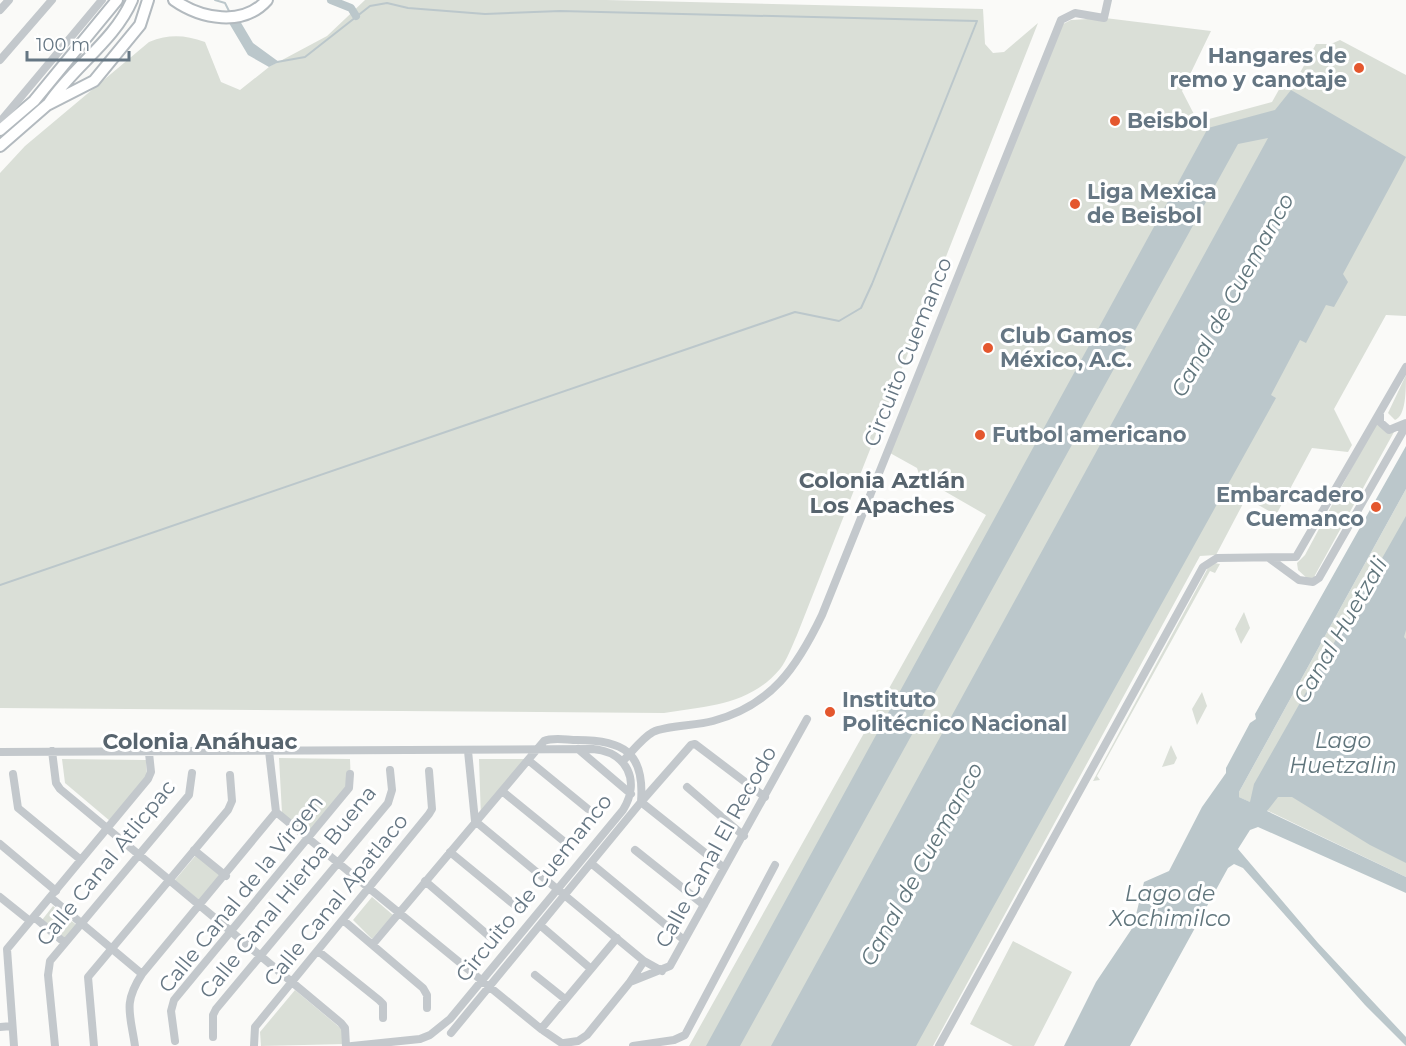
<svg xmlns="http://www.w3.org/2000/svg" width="1406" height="1046" font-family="Montserrat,sans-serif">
  <rect width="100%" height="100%" fill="#fafaf8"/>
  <!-- green -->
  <path fill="#dadfd7" d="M 365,0 L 606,0 L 983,9 L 985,44 L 993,53 L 1004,52 L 1038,23 L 797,635 C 792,646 787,660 780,669 C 750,705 707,706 664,713 L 0,708 L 0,173 L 25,146 L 149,42 C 170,34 184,35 205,42 L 221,82 L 240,90 L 269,67 L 327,36 Z
    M 1105,18 L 1211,31 L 1182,91 L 1198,122 L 1272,102 L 1281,86 L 1292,87 L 1316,44 L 1331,44 L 1340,40 L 1406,75 L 1406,316 L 1386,315 L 1334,409 L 1352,445 L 1348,452 L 1312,448 L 1276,515 L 1246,498 L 1216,555 L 1200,556 L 933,1046 L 689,1046 L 986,515 L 920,477 L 917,468 L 890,453 L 1063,24 L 1071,20 Z
    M 1406,375 C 1406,390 1406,416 1395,420 L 1388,413 Z
    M 1377,421 L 1394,432 L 1314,577 L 1309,580 L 1298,570 L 1297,563 L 1305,555 Z
    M 1406,489 L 1406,877 L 1239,797 L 1239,792 Z
    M 1214,563 L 1220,564 L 1215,573 L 1210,571 L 1097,776 L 1100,780 L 1093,781 L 1209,566 Z
    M 1244,612 L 1250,628 L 1241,644 L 1235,629 Z
    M 1202,692 L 1207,706 L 1197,725 L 1192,709 Z
    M 1171,745 L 1177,758 L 1174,764 L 1162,767 Z
    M 279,758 L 350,759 L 351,785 L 308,835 L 282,813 Z
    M 62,759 L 146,760 L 147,776 L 110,821 L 65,783 Z
    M 479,759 L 532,759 L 481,819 Z
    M 196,855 L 225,878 L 204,904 L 175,880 Z
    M 372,897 L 393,915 L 372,939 L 353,920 Z
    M 53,906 L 79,927 L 68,941 L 42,920 Z
    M 1013,941 L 1072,972 L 1034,1046 L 1013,1046 L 970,1024 Z
    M 295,990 L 344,1031 L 346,1044 L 261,1046 L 260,1032 Z"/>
  <!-- water -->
  <path fill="#bbc7cb" d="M 237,16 L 253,43 L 279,62 L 269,67 L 248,55 L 226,18 Z
    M 1291,90 L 1406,157 L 1343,274 L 1348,282 L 1334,307 L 1326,305 L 1306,343 L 1300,340 L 1271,395 L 1276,398 L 916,1046 L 771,1046 L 1268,138 L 1238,144 L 740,1046 L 706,1046 L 1208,128 L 1275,110 Z
    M 1406,446 L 1406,489 L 1239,792 L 1239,797 L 1250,802 L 1254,784 L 1406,516 L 1406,630 L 1404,637 L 1406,639 L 1406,863 L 1370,845 L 1292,797 L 1278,797 L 1267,811 L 1406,877 L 1406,893 L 1258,827 L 1250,830 L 1238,849 L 1318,943 L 1406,1037 L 1406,1046 L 1365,1005 L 1243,868 L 1234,864 L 1228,868 L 1130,1046 L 1064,1046 L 1096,982 L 1133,927 L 1144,882 L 1169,871 L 1202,807 L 1226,773 L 1226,768 L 1250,723 L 1256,719 L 1255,714 Z"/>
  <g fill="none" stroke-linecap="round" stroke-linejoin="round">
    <!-- stream -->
    <path stroke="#bbc7cb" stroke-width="2" d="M 215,0 L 225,3 L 230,13
      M 0,585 L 795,312 L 839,321 L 861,308 L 872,284 L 977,21 L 560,11 L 485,14 L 408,8 L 387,3 L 370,6 L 305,57 L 277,62"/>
    <!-- canal -->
    <path stroke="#bbc7cb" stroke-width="8" d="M 331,0 L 351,8 L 356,16"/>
    <defs>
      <path id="secondary" d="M 174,0 C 201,19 243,27 267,0
        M 49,103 C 73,67 115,40 132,0
        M 0,130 L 34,101 L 117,0
        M 0,146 L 47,105 L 94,81 L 140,25 L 148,0"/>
    </defs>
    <!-- secondary casing -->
    <use href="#secondary" stroke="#b3babf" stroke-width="14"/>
    <!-- street -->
    <path stroke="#c3c8cc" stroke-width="8" d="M 0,10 L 9,0
      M 0,60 L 52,0
      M 0,122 L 102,0
      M 1380,414 L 1380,422 L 1389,430 L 1406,423
      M 1269,558 L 1299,580 L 1313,582 L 1319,578 L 1406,426
      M 578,749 L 631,794
      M 52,751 L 56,783 L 60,789 L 341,1023 L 345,1028 L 346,1046
      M 468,751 L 475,821 L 644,961 L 662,971
      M 0,752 L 593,749 C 627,752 641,781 623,810 L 450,1019 L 430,1035 L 420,1039 L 352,1046
      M 528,760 L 588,809
      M 623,761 C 632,752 642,738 653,732 C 667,725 696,726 713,721 C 772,705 797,667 822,615 L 1061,20 L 1075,13 L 1104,18 L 1108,0
      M 13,774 L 18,808 L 81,860
      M 687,787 L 744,836
      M 502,791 L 566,843
      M 276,812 L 541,1029 L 566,1046
      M 0,844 L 56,891
      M 194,850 L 226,876
      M 635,850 L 704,905
      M 450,852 L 517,907
      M 592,864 L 684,940
      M 724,868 L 641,802 L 691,745 L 695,744 L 765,797
      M 425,881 L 489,936
      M 0,897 L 30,921
      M 50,897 L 142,974
      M 34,917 L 65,943
      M 343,920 L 423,988 L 427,995 L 427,1008
      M 541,926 L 590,968
      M 373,944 L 544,741 C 553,737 567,740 577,740 C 623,740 645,752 641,802 L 451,1033
      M 318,951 L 379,1000 L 383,1004 L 383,1018
      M 535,975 L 565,999
      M 630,982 L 644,961
      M 0,1027 L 12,1026
      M 541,1029 L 617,938
      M 213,1037 L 213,1015 L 216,1009 L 388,803 L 392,790 L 390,770
      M 175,1041 L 171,1011 L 174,1000 L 349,788 L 350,774
      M 564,1043 L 578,1041 L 587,1035 L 630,982 L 670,966 L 807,719
      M 14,1046 L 7,949 L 148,779 L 151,772 L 149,753
      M 55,1046 L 48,975 L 50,961 L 189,795 L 192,773
      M 94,1046 L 88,977 L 228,810 L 232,801 L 230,775
      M 135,1046 C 130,1013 123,1003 142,974 L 276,812 L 269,751
      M 254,1046 L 255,1027 L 429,814 L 432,809 L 429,771
      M 633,1046 L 674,1040 L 685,1035 L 775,865
      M 939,1046 L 1203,567 L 1217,558 L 1296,557 L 1406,367"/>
    <!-- secondary -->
    <use href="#secondary" stroke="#fff" stroke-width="10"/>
  </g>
  <!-- markers -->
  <g fill="#e4572e" stroke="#fff" stroke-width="2">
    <circle cx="1359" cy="68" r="6"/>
    <circle cx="1115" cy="121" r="6"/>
    <circle cx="1075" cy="204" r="6"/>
    <circle cx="988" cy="348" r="6"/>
    <circle cx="980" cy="435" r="6"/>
    <circle cx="1376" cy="507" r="6"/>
    <circle cx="830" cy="712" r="6"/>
  </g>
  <g text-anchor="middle" stroke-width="6" stroke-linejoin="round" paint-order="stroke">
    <!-- poi labels -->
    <g font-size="21" font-weight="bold" fill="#657683" stroke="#fff" text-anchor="start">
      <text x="1347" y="63" text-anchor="end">Hangares de<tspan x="1347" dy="24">remo y canotaje</tspan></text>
      <text x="1127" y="128">Beisbol</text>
      <text x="1087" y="199">Liga Mexica<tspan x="1087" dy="24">de Beisbol</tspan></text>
      <text x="1000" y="343">Club Gamos<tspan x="1000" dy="24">México, A.C.</tspan></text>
      <text x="992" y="442">Futbol americano</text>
      <text x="1364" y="502" text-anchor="end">Embarcadero<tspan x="1364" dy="24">Cuemanco</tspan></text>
      <text x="842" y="707">Instituto<tspan x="842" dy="24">Politécnico Nacional</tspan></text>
    </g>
    <!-- street labels -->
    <g font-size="21" fill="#657683" stroke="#fff">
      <text transform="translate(908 352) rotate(-68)" y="7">Circuito Cuemanco</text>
      <text transform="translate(716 847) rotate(-61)" y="7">Calle Canal El Recodo</text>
      <text transform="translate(106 863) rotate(-51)" y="7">Calle Canal Atlicpac</text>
      <text transform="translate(534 888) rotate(-51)" y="7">Circuito de Cuemanco</text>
      <text transform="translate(288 892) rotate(-51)" y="7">Calle Canal Hierba Buena</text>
      <text transform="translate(241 894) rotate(-51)" y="7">Calle Canal de la Virgen</text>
      <text transform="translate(336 900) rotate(-51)" y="7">Calle Canal Apatlaco</text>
    </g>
    <!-- water labels -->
    <g font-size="22" font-style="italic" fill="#60757c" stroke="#fff">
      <text transform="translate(1232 295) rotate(-61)" y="8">Canal de Cuemanco</text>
      <text transform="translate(1340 630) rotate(-60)" y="8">Canal Huetzali</text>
      <text x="1343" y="748">Lago<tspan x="1343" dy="25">Huetzalin</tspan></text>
      <text transform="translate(921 864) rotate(-61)" y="8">Canal de Cuemanco</text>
      <text x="1170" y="901">Lago de<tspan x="1170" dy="25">Xochimilco</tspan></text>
    </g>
    <!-- neighbourhood labels -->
    <g font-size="22" font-weight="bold" fill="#57646e" stroke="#fff">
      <text x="882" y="488">Colonia Aztlán<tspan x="882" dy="25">Los Apaches</tspan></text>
      <text x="200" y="749">Colonia Anáhuac</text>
    </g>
  </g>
  <!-- scale -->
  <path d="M27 51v9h102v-9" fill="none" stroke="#657683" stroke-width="3"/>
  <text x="36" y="51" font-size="18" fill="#657683" stroke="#ffffff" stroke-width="4.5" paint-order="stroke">100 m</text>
</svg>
